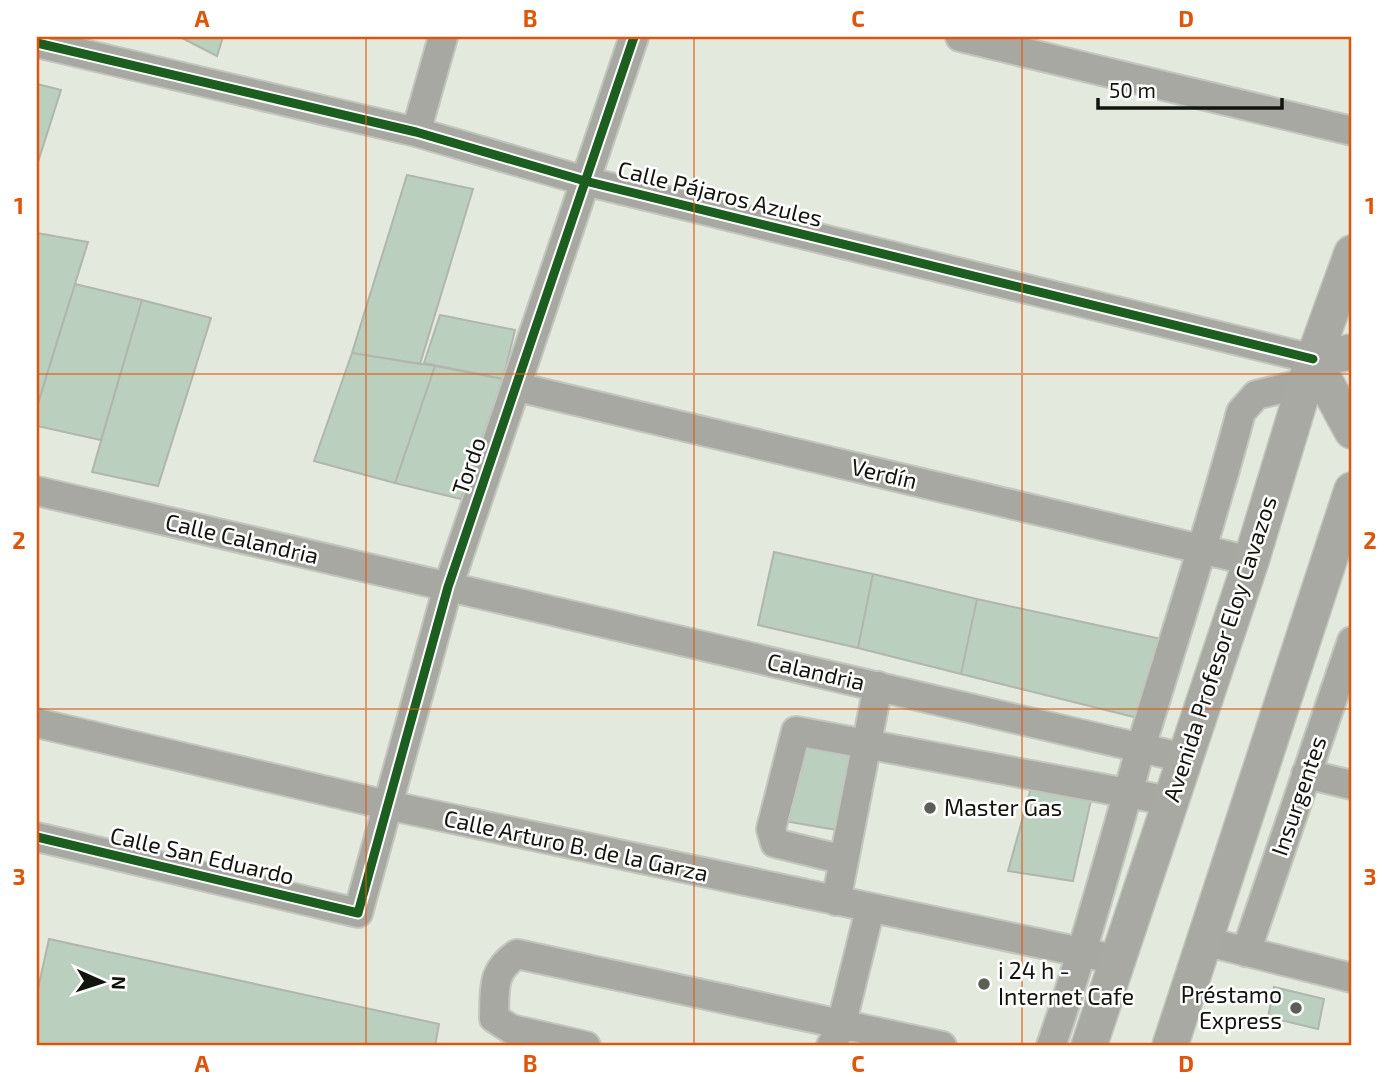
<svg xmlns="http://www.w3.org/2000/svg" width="1389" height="1083" font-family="'Exo 2',sans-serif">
  <rect width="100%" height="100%" fill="#e4e9dd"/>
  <!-- building -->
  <path fill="#bbcfbf" stroke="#b0b6ae" stroke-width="2" d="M 180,37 L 223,37 L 217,56 Z
    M 37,84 L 61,90 L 37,165 Z
    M 407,175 L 473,189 L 420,364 L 352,353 Z
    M 37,233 L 88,242 L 37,406 Z
    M 75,284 L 142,300 L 101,440 L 37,426 L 37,407 Z
    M 142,300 L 211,318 L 158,486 L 92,472 Z
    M 440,315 L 515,330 L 503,379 L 424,363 Z
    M 352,353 L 435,366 L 395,483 L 314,461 Z
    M 435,366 L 503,379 L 461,499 L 395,483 Z
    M 774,552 L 873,574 L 858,648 L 758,625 Z
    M 873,574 L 977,599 L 961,674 L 858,648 Z
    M 977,599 L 1161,639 L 1138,718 L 961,674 Z
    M 806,744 L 856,754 L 837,830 L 784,821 Z
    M 1031,788 L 1091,800 L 1073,881 L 1008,871 Z
    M 49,939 L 439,1024 L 435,1046 L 37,1046 L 37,993 Z
    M 1274,987 L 1324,999 L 1318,1029 L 1268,1017 Z"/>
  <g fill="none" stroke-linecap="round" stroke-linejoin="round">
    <defs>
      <path id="minor" d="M 960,37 L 1352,131
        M 37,43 L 416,132 L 585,181 L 1313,359
        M 416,132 L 443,37
        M 517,387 L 1251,561
        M 37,491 L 1184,758
        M 37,723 L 387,805 L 1118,960
        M 1306,774 L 1352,785
        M 37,837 L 358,913 L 448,587 L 634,37
        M 844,860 L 775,843 L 771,829 L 796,731 L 1170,801
        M 836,901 L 878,686
        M 1204,941 L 1352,978
        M 1246,952 L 1352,641
        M 586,1046 L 511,1029 L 494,1018 C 495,988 491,972 517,954 L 942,1046
        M 831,1046 L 841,1026 L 870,909
        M 1051,1046 C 1085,948 1112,847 1141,747 C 1175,635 1211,525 1241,412 L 1256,395 L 1305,383"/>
      <path id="major" d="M 1313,359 L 1352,431
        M 1313,359 L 1352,352
        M 1089,1046 L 1251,561 L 1305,383 L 1352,253
        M 1170,1046 L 1352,490"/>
    </defs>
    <!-- minor casing -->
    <use href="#minor" stroke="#c2c6bd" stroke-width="32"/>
    <!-- major casing -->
    <use href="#major" stroke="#c2c6bd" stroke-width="38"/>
    <!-- minor -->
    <use href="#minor" stroke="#a8a8a3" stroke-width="28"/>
    <!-- major -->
    <use href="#major" stroke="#a8a9a2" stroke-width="35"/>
    <defs>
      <path id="cycleway" d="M 37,43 L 416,132 L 585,181 L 1313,359
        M 37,837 L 358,913 L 448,587 L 634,37"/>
    </defs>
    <!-- cycleway casing -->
    <use href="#cycleway" stroke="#fff" stroke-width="13"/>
    <!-- cycleway -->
    <use href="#cycleway" stroke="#1b5e20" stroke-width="9"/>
  </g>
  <!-- grid -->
  <path fill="none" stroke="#dd560c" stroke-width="2" stroke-opacity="0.55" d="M 366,37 L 366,1046M 694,37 L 694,1046M 1022,37 L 1022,1046M 37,374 L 1352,374M 37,709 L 1352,709"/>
  <!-- markers -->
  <g fill="#5c5f56" stroke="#fff" stroke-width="2.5">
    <circle cx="930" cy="808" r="7"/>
    <circle cx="984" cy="984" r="7"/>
    <circle cx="1296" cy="1008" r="7"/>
  </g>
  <g text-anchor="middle" stroke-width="5" stroke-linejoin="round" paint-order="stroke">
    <!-- street labels -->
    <g font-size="23" fill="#12150e" stroke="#fff">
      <text transform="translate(720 194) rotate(14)" y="8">Calle Pájaros Azules</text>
      <text transform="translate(469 466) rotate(-71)" y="8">Tordo</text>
      <text transform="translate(884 474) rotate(13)" y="8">Verdín</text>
      <text transform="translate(242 539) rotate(13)" y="8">Calle Calandria</text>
      <text transform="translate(1220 649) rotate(-72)" y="8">Avenida Profesor Eloy Cavazos</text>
      <text transform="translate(816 672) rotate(13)" y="8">Calandria</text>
      <text transform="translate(1299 796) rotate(-71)" y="8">Insurgentes</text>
      <text transform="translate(576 846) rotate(12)" y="8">Calle Arturo B. de la Garza</text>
      <text transform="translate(202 856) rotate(13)" y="8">Calle San Eduardo</text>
    </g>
    <!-- poi labels -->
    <g font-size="23" fill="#12150e" stroke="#fff" text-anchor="start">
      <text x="944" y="816">Master Gas</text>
      <text x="998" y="979">i 24 h -<tspan x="998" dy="26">Internet Cafe</tspan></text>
      <text x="1282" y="1003" text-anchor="end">Préstamo<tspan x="1282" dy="26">Express</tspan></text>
    </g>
  </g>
  <!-- border -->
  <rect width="1389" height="1083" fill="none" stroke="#ffffff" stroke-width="77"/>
  <!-- north arrow -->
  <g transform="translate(102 982) rotate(93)" stroke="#ffffff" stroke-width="5" paint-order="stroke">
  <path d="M0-5L12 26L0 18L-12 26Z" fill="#12150e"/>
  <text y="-10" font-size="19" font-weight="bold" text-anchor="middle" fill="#12150e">N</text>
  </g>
  <!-- scale -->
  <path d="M1098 98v10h184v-10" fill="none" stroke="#12150e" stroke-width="3.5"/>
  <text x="1109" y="98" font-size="21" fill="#12150e" stroke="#ffffff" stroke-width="5" paint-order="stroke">50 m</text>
  <rect x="38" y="38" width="1312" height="1006" fill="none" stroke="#dd560c" stroke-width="2.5"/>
  <g font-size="23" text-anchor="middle" font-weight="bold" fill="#dd560c">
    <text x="202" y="27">A</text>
    <text x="530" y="27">B</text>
    <text x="858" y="27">C</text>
    <text x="1186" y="27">D</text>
    <text x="19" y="214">1</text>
    <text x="1370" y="214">1</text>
    <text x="19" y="549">2</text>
    <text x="1370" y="549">2</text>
    <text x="19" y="885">3</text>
    <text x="1370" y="885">3</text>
    <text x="202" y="1072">A</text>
    <text x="530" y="1072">B</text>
    <text x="858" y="1072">C</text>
    <text x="1186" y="1072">D</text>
  </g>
</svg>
